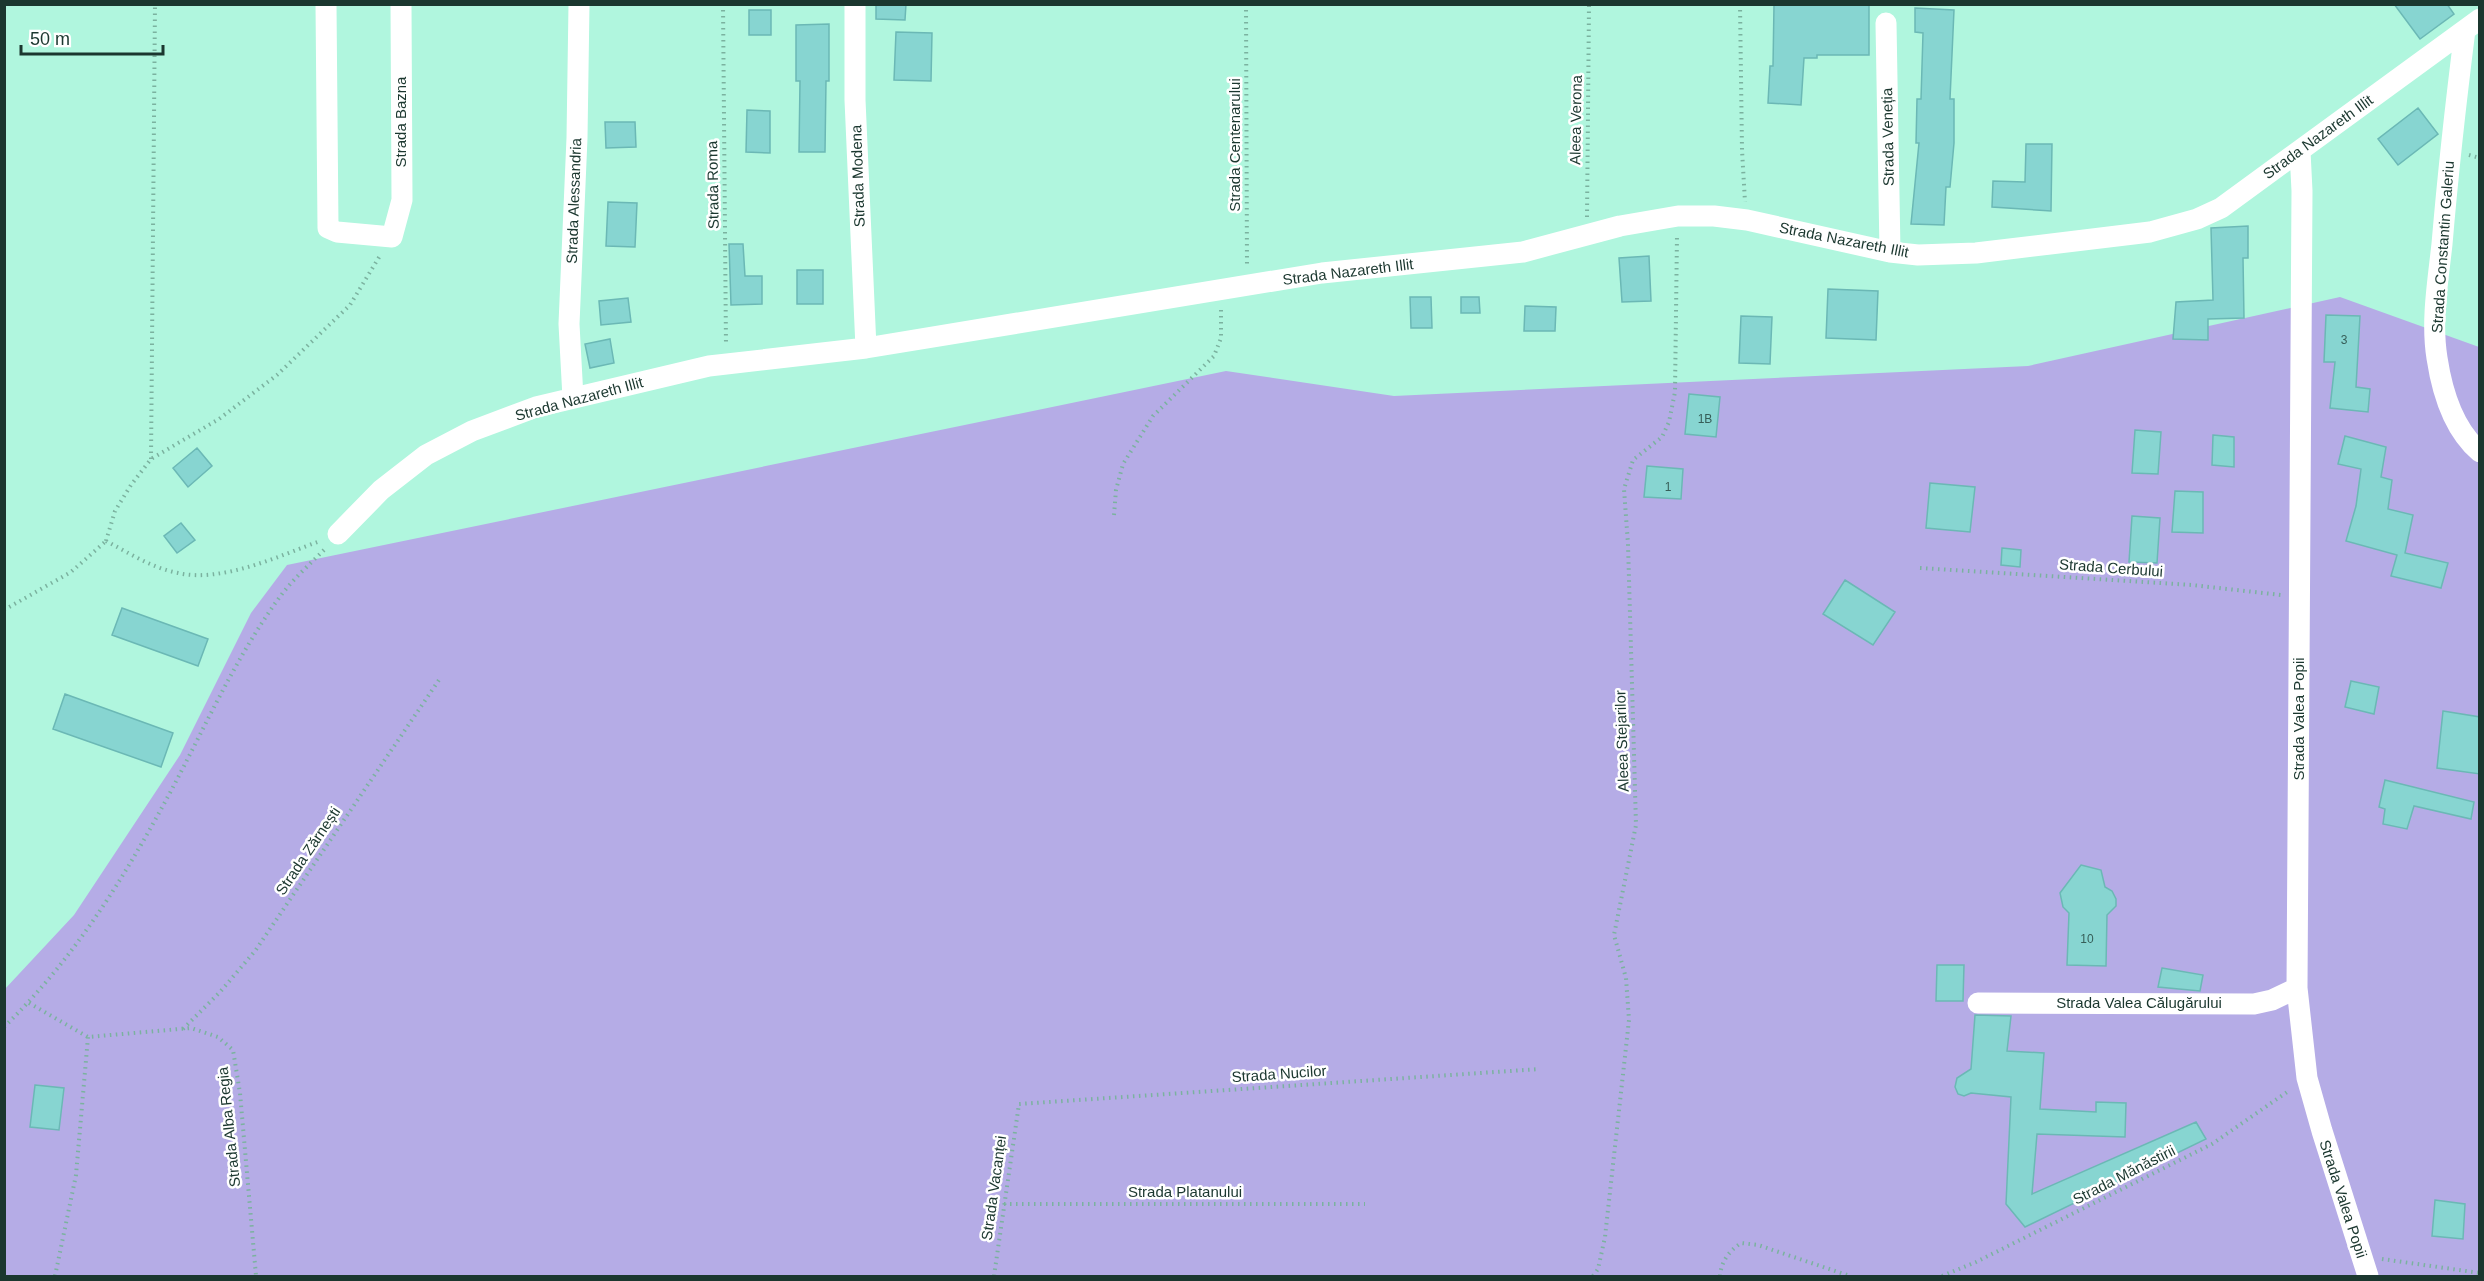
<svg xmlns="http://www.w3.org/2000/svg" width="2484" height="1281" font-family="Arial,sans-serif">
  <rect width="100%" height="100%" fill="#b0f6de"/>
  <!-- green -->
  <path fill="#b5ace6" d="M 2340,297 L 2479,347 L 2479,1276 L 5,1276 L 4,990 L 74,915 L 180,755 L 251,613 L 287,565 L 1226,371 L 1394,396 L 2028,366 Z"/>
  <!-- building -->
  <path fill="#87d5d1" stroke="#6bb8b5" stroke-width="1.5" d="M 876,4 L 906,4 L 905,20 L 876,19 Z
    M 1869,4 L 1869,55 L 1817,55 L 1817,58 L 1804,58 L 1801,105 L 1768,103 L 1770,66 L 1773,66 L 1774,5 Z
    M 2394,4 L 2447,4 L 2454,14 L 2420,39 Z
    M 1915,8 L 1954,10 L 1950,99 L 1954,99 L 1954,143 L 1950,187 L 1946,187 L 1944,225 L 1911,224 L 1919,143 L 1916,143 L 1917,99 L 1921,99 L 1923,33 L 1915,32 Z
    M 749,10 L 771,10 L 771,35 L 749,35 Z
    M 829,24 L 829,81 L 826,81 L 825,152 L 799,152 L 800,81 L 796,81 L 796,25 Z
    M 896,32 L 932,33 L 931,81 L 894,80 Z
    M 2418,108 L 2438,134 L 2398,165 L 2378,139 Z
    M 747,110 L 770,111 L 770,153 L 746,152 Z
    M 605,122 L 635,122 L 636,147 L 606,148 Z
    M 2026,144 L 2052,144 L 2051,211 L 1992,207 L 1993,181 L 2025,182 Z
    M 608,202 L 637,203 L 635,247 L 606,246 Z
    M 2248,226 L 2248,258 L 2243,258 L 2244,318 L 2208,319 L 2208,340 L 2173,339 L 2176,302 L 2213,300 L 2211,228 Z
    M 729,244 L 743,244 L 745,276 L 762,276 L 762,304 L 731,305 Z
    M 1649,256 L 1651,301 L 1622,302 L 1619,258 Z
    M 797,270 L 823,270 L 823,304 L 797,304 Z
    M 1828,289 L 1878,291 L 1876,340 L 1826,338 Z
    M 1410,297 L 1431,297 L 1432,328 L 1411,328 Z
    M 1461,297 L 1479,297 L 1480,313 L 1461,313 Z
    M 628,298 L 631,322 L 601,325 L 599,301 Z
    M 1525,306 L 1556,307 L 1555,331 L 1524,331 Z
    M 2326,315 L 2360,316 L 2356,387 L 2370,389 L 2368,412 L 2330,408 L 2335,362 L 2324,362 Z
    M 1741,316 L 1772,317 L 1770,364 L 1739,363 Z
    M 610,339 L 614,363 L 590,368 L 585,344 Z
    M 1689,394 L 1720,397 L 1716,437 L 1685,434 Z
    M 2135,430 L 2161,432 L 2158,474 L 2132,473 Z
    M 2213,435 L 2234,437 L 2234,467 L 2212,465 Z
    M 2345,436 L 2386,447 L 2381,477 L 2392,480 L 2388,509 L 2413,515 L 2405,553 L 2448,563 L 2441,588 L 2391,576 L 2397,555 L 2346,541 L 2356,506 L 2361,469 L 2338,464 Z
    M 197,448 L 212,466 L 188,487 L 173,468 Z
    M 1647,466 L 1683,469 L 1681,499 L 1644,497 Z
    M 1930,483 L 1975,487 L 1970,532 L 1926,528 Z
    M 2175,491 L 2203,492 L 2203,533 L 2172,532 Z
    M 2132,516 L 2160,518 L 2157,563 L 2129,562 Z
    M 181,523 L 195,540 L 177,553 L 164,536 Z
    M 2002,548 L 2021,550 L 2020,567 L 2001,565 Z
    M 1845,580 L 1895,612 L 1873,645 L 1823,614 Z
    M 122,608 L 208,639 L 198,666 L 112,635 Z
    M 2351,681 L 2379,687 L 2374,714 L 2345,707 Z
    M 65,694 L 173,733 L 161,767 L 53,729 Z
    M 2443,711 L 2480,717 L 2480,774 L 2437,768 Z
    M 2385,780 L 2474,802 L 2471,819 L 2414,806 L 2407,829 L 2383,824 L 2385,809 L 2379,807 Z
    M 2081,865 L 2101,870 L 2105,887 L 2112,891 L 2116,899 L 2116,906 L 2107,915 L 2106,966 L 2067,965 L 2069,913 L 2063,907 L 2060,893 Z
    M 1937,965 L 1964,965 L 1963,1001 L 1936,1001 Z
    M 2162,968 L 2203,975 L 2200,991 L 2158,987 Z
    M 1975,1015 L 2011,1016 L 2007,1051 L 2044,1053 L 2040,1109 L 2096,1112 L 2096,1102 L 2126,1103 L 2125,1137 L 2037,1134 L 2032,1194 L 2196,1122 L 2206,1139 L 2025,1227 L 2006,1204 L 2011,1097 L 1971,1093 L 1964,1096 L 1958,1094 L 1955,1087 L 1957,1078 L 1971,1069 Z
    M 35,1085 L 64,1088 L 59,1130 L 30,1127 Z
    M 2435,1200 L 2465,1204 L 2463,1239 L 2432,1236 Z"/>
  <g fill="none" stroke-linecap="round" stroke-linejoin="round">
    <!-- path -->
    <path stroke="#7bb29f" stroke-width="4" stroke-dasharray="1.5 4.5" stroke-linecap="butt" d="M 723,4 L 726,346
      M 1246,4 L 1247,268
      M 1740,4 L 1742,150 L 1745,202
      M 2469,155 L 2480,158
      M 1587,217 L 1589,4
      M 151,459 L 155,4
      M 1114,515 L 1116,490 L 1123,464 L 1153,416 L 1214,356 L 1221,338 L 1221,308
      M 106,541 L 115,511 L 131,485 L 151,459 L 219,419 L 277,375 L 350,305 L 381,254
      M 106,541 C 129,553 152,568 178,573 C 222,583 279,556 320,541
      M 1920,568 L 2192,585 L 2281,595
      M 4,610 L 71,572 L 106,541
      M 29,1003 L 88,1037 L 191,1028 L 218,1037 L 233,1050 L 240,1093 L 256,1276
      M 4,1027 C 75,958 126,875 172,789 C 206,725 236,657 279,598 C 292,580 310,564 326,548
      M 183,1029 L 220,992 L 255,951 L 441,677
      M 1004,1204 L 1365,1204
      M 2382,1259 L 2480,1273
      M 55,1276 L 76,1175 L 88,1037
      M 994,1276 L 1019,1104 L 1540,1069
      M 1593,1276 L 1598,1269 L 1605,1237 L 1629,1020 L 1626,978 L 1614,935 L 1636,825 L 1628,544 L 1624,489 L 1633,460 L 1662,437 L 1669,422 L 1675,392 L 1677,235
      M 1720,1276 C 1721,1262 1729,1251 1741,1243 L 1758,1245 L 1850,1276
      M 1942,1276 L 1976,1262 L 2212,1144 L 2290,1090"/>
    <!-- minor -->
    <path stroke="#fff" stroke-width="21" d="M 326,4 L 328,228 L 337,232 L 392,237 L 402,200 L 401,4
      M 855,4 L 855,100 L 866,348
      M 1886,23 L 1890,252
      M 2465,30 C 2456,101 2448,173 2442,244 C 2438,281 2431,321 2437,358 C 2442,391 2454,430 2480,452
      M 2300,151 L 2302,191 L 2297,988 L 2307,1078 L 2322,1131 L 2368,1276
      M 573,398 L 569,324 L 577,138 L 579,4
      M 338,534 L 381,490 L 426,455 L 472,431 L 536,407 L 709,366 L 866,348 L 1322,273 L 1523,252 L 1620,226 L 1678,216 L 1714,216 L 1747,220 L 1890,252 L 1918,255 L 1976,253 L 2150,232 L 2197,219 L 2221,208 L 2480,19
      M 1978,1003 L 2254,1004 L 2272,1000 L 2297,988"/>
  </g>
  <g text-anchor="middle" stroke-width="5" stroke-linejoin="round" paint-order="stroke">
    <!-- number labels -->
    <g font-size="12" fill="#365e58">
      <text x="2344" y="344">3</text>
      <text x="1705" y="423">1B</text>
      <text x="1668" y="491">1</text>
      <text x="2087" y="943">10</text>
    </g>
    <!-- street labels -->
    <g font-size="15" fill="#1b372f" stroke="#fff">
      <text transform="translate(1576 120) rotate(-89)" y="5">Aleea Verona</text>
      <text transform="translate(401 122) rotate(-90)" y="5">Strada Bazna</text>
      <text transform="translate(1888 137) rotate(-91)" y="5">Strada Veneția</text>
      <text transform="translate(2318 137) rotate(-36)" y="5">Strada Nazareth Illit</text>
      <text transform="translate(1235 145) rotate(-90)" y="5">Strada Centenarului</text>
      <text transform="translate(858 176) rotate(-92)" y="5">Strada Modena</text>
      <text transform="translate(713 185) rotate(-91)" y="5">Strada Roma</text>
      <text transform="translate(574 201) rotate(-88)" y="5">Strada Alessandria</text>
      <text transform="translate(1844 240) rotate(11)" y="5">Strada Nazareth Illit</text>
      <text transform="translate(2443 247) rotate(-86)" y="5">Strada Constantin Galeriu</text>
      <text transform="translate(1348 272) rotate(-7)" y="5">Strada Nazareth Illit</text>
      <text transform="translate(579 399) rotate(-15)" y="5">Strada Nazareth Illit</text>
      <text transform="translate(2111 568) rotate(4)" y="5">Strada Cerbului</text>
      <text transform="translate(2299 719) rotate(-90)" y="5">Strada Valea Popii</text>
      <text transform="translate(1622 741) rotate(-92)" y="5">Aleea Stejarilor</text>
      <text transform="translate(308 851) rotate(-56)" y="5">Strada Zărnești</text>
      <text x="2139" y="1008">Strada Valea Călugărului</text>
      <text transform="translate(1279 1074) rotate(-4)" y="5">Strada Nucilor</text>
      <text transform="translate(229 1127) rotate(-96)" y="5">Strada Alba Regia</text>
      <text transform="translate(2124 1175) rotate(-27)" y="5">Strada Mănăstirii</text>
      <text transform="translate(994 1188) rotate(-82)" y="5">Strada Vacanței</text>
      <text x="1185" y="1197">Strada Platanului</text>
      <text transform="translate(2343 1199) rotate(72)" y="5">Strada Valea Popii</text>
    </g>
  </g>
  <!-- border -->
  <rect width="2484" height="1281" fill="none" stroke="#1b372f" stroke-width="12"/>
  <!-- scale -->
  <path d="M21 45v9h142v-9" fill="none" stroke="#1b372f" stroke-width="3"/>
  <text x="30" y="45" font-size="18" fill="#1b372f" stroke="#ffffff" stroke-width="4.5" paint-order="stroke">50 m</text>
</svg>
